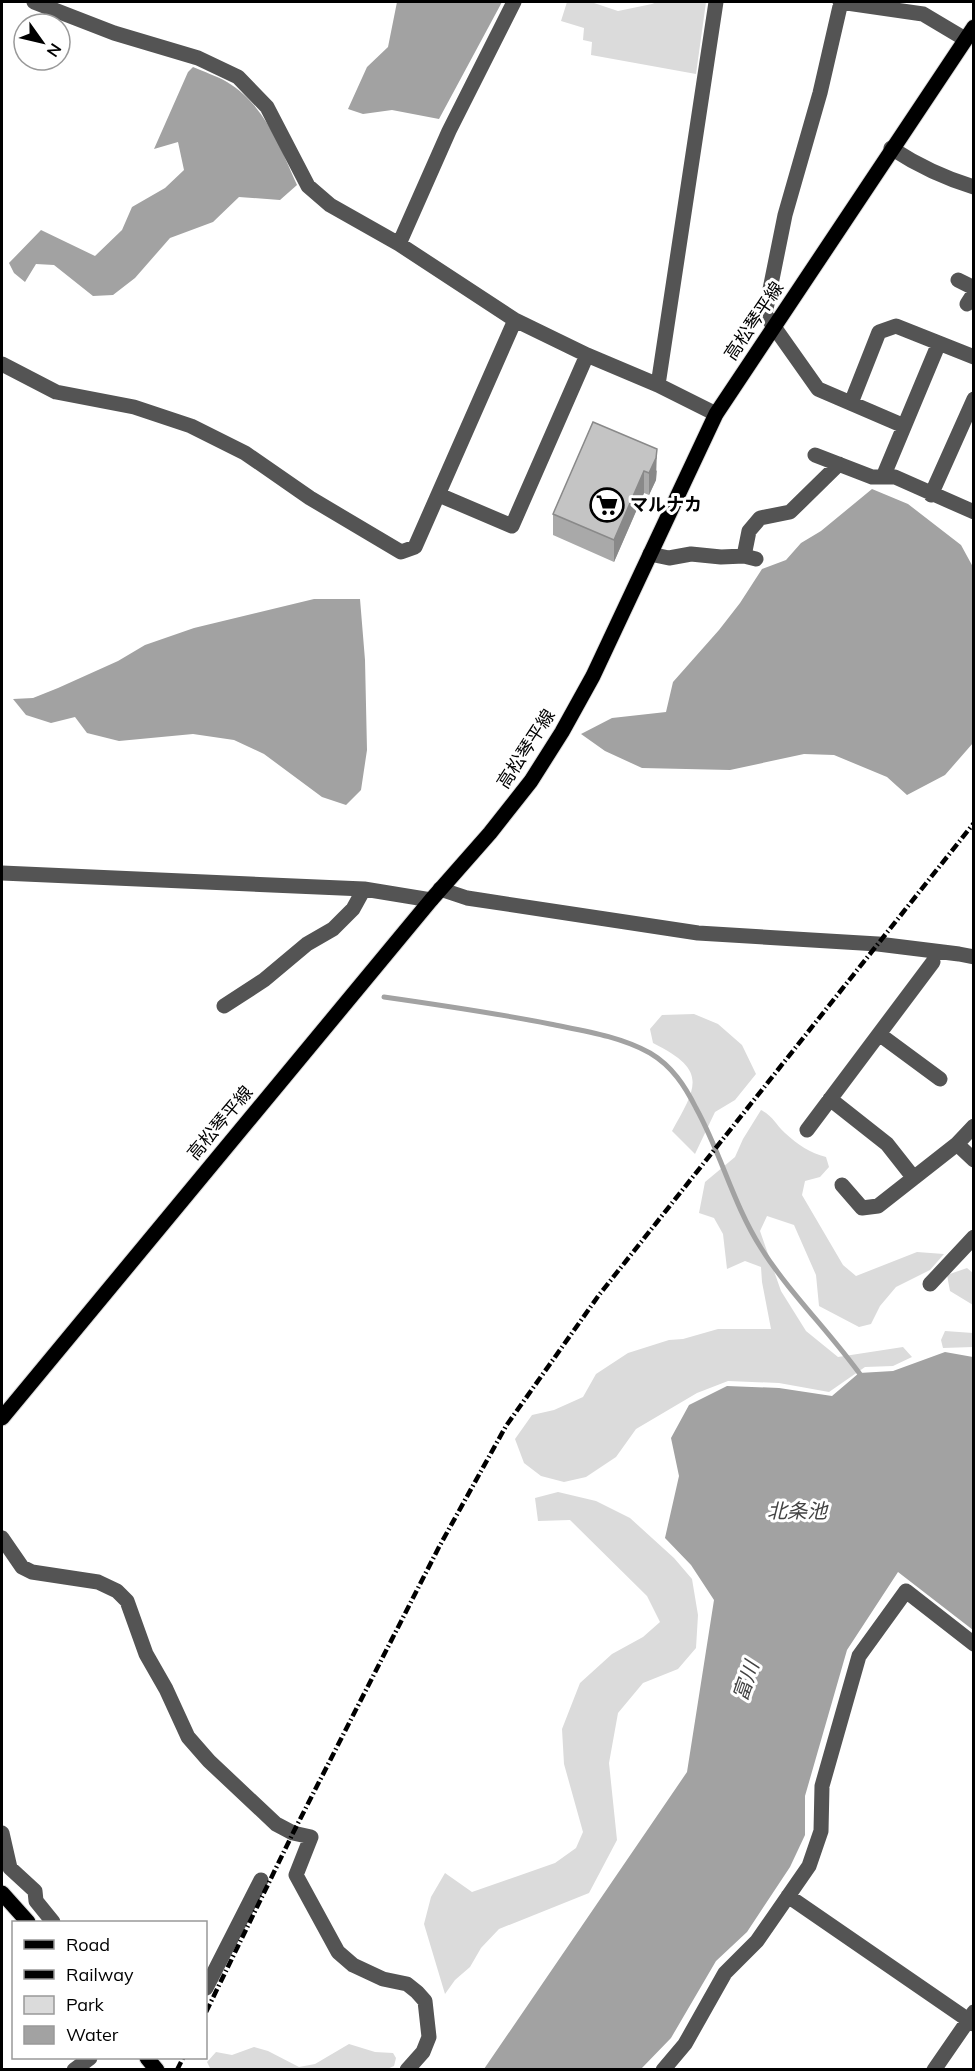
<svg xmlns="http://www.w3.org/2000/svg" width="975" height="2071" font-family="Mulish,'Noto Sans JP',sans-serif">
  <rect width="100%" height="100%" fill="#fff"/>
  <!-- green -->
  <path fill="#dbdbdb" d="M 567,2 L 591,2 L 618,11 L 652,4 L 657,2 L 706,2 L 696,74 L 591,55 L 592,42 L 583,40 L 584,28 L 561,21 Z
    M 694,1014 L 718,1024 L 742,1045 L 756,1074 L 735,1100 L 715,1112 L 695,1154 L 672,1131 C 698,1085 707,1070 653,1043 L 650,1029 L 662,1015 Z
    M 761,1110 C 774,1117 775,1124 785,1133 C 798,1145 810,1153 826,1157 L 829,1167 L 820,1177 L 805,1181 L 802,1195 L 843,1265 L 856,1276 L 917,1252 L 944,1254 L 930,1270 L 896,1287 L 880,1306 L 871,1324 L 859,1327 L 819,1306 L 816,1275 L 794,1225 L 767,1216 L 760,1231 L 781,1291 L 806,1331 L 838,1357 L 903,1347 L 912,1357 L 893,1366 L 865,1367 L 829,1392 L 779,1383 L 728,1381 L 697,1393 L 636,1429 L 616,1457 L 586,1477 L 564,1482 L 541,1476 L 524,1463 L 515,1439 L 532,1415 L 554,1410 L 583,1397 L 596,1374 L 628,1353 L 669,1340 L 683,1339 L 718,1329 L 771,1329 L 762,1282 L 761,1267 L 745,1261 L 727,1269 L 723,1234 L 714,1218 L 699,1213 L 705,1182 L 735,1157 L 743,1139 Z
    M 967,1268 L 973,1273 L 973,1305 L 950,1291 L 947,1275 Z
    M 945,1331 L 973,1333 L 973,1347 L 943,1348 L 941,1340 Z
    M 558,1492 L 596,1501 L 630,1518 L 674,1558 L 692,1579 L 698,1615 L 696,1648 L 678,1669 L 643,1683 L 618,1713 L 609,1763 L 617,1840 L 589,1893 L 499,1929 L 481,1948 L 470,1967 L 455,1980 L 445,1994 L 424,1924 L 431,1897 L 445,1873 L 472,1892 L 555,1863 L 576,1848 L 583,1832 L 564,1764 L 562,1729 L 580,1683 L 612,1654 L 643,1637 L 660,1622 L 647,1596 L 570,1520 L 538,1521 L 535,1498 Z
    M 349,2044 L 375,2052 L 393,2053 L 396,2058 L 394,2066 L 385,2070 L 251,2070 C 240,2066 224,2070 211,2070 L 207,2062 L 216,2052 L 232,2055 L 254,2047 L 268,2051 L 299,2067 L 315,2064 Z"/>
  <!-- water -->
  <path fill="#a2a2a2" d="M 397,2 L 502,2 L 439,119 L 392,110 L 363,114 L 348,109 L 367,67 L 388,47 Z
    M 193,67 C 204,72 217,76 227,82 C 265,105 280,147 297,185 L 280,200 L 239,197 L 213,222 L 170,238 L 135,278 L 113,295 L 93,296 L 54,265 L 36,264 L 25,282 L 14,273 L 9,263 L 41,230 L 95,256 L 122,230 L 132,207 L 165,188 L 184,170 L 178,142 L 154,149 L 188,72 Z
    M 872,489 L 908,504 L 961,545 L 973,567 L 973,743 L 945,775 L 907,795 L 887,777 L 834,755 L 804,754 L 730,770 L 642,768 L 605,751 L 581,734 L 612,718 L 666,712 L 673,682 L 719,630 L 740,603 L 762,569 L 786,560 L 801,543 L 821,531 Z
    M 314,599 L 360,599 L 365,660 L 367,750 L 361,790 L 346,805 L 322,797 L 264,754 L 234,740 L 193,734 L 119,741 L 87,733 L 75,717 L 51,723 L 26,715 L 13,699 L 33,698 L 58,688 L 118,661 L 145,645 L 194,628 Z
    M 945,1352 L 973,1357 L 973,1630 L 898,1572 L 847,1650 L 805,1796 L 805,1835 L 790,1867 L 747,1932 L 716,1961 L 671,2038 L 641,2069 L 484,2069 L 687,1772 L 714,1600 L 691,1565 L 665,1538 L 679,1476 L 671,1438 L 689,1405 L 727,1386 L 779,1388 L 832,1396 L 859,1373 L 893,1371 Z"/>
  <g fill="none" stroke-linecap="round" stroke-linejoin="round">
    <!-- stream -->
    <path stroke="#a2a2a2" stroke-width="5" d="M 384,997 C 440,1005 495,1013 550,1024 C 584,1031 619,1036 650,1053 C 672,1066 685,1086 696,1108 C 721,1153 733,1204 761,1248 C 790,1294 830,1332 862,1377"/>
    <defs>
      <path id="major" d="M 2,1418 L 431,900 L 490,833 L 531,781 L 562,732 L 593,676 L 716,414 L 974,27
        M 2,1893 L 28,1922
        M 147,2058 L 157,2070"/>
    </defs>
    <!-- major casing -->
    <use href="#major" stroke="#dbdbdb" stroke-width="17"/>
    <!-- minor -->
    <path stroke="#545454" stroke-width="15" d="M 34,2 L 114,33 L 198,58 L 238,77 L 267,107 L 308,186 L 330,205 L 399,244 L 515,320 L 587,355 L 658,385 L 716,414
      M 840,2 L 923,14 L 965,39
      M 841,2 L 820,93 L 785,215 L 765,314 L 818,389 L 904,426
      M 891,148 C 917,165 944,178 974,187
      M 399,244 L 449,131 L 514,2
      M 958,280 L 974,288
      M 967,304 L 974,293
      M 2,364 L 56,392 L 134,407 L 191,426 L 245,453 L 310,498 L 401,552 L 415,547 L 515,320
      M 658,385 L 716,2
      M 851,403 L 879,332 L 896,326 L 974,357
      M 815,455 L 872,477 L 895,477 L 974,512
      M 883,477 L 939,343
      M 439,495 L 512,526 L 587,355
      M 931,495 L 974,399
      M 650,554 L 669,558 L 691,554 L 721,557 L 744,556 L 756,559
      M 744,556 L 749,531 L 760,518 L 790,512 L 839,464
      M 2,873 L 364,889 L 431,900
      M 440,889 L 467,898 L 698,933 L 878,944 L 959,954 L 974,957
      M 224,1006 L 264,980 L 307,944 L 333,929 L 353,909 L 364,889
      M 879,1034 L 940,1079
      M 830,1099 L 887,1144 L 913,1177
      M 807,1130 L 933,962
      M 957,1144 L 974,1126
      M 842,1185 L 862,1208 L 878,1206 L 957,1144 L 974,1160
      M 930,1284 L 974,1237
      M 2,1538 L 22,1567 L 32,1572 L 98,1582 L 117,1591 L 127,1601 L 146,1654 L 166,1689 L 188,1737 L 209,1761 L 276,1824 L 293,1833 L 311,1837 L 296,1875 L 338,1952 L 353,1965 L 383,1979 L 407,1984 L 417,1992 L 425,2001 L 429,2037 L 423,2052 L 407,2070
      M 2,1833 L 10,1868 L 35,1891 L 36,1901 L 53,1922
      M 788,1896 L 974,2024
      M 206,1988 L 261,1880
      M 74,2070 L 90,2058
      M 663,2070 L 685,2044 L 725,1973 L 757,1941 L 809,1866 L 821,1831 L 822,1786 L 859,1656 L 906,1591 L 974,1644
      M 934,2070 L 974,2012"/>
    <!-- major -->
    <use href="#major" stroke="#000" stroke-width="15"/>
    <!-- rail -->
    <path stroke="#000" stroke-width="4.5" stroke-dasharray="9 3 1.5 3" stroke-linecap="butt" d="M 206,2012 L 293,1833 L 439,1547 L 506,1426 L 599,1295 L 974,823
      M 177,2070 L 183,2058"/>
  </g>
  <!-- wall -->
  <path fill="#a9a9a9" d="M 593,422 L 657,471 L 656,480 L 649,495 L 644,493 L 614,562 L 553,535 L 553,514 Z"/>
  <!-- shaded-wall -->
  <path fill="#898989" d="M 657,449 L 656,480 L 649,495 L 649,473 Z
    M 644,471 L 644,493 L 614,562 L 614,540 Z"/>
  <!-- building -->
  <path fill="#c4c4c4" stroke="#898989" stroke-width="1.5" d="M 593,422 L 657,449 L 656,458 L 649,473 L 644,471 L 614,540 L 553,514 Z"/>
  <!-- icons -->
  <defs>
    <symbol id="supermarket-ring" viewBox="-11 -11 22 22"><circle r="9.5" fill="#fff" stroke="#000" stroke-width="1.5"/><path d="M-6-5.5h2.5l.6 2H6L4.5 2H-2.5L-4.4-4H-6ZM-1.5 3.2a1.3 1.3 0 1 0 .1 0ZM3 3.2a1.3 1.3 0 1 0 .1 0Z" fill="#000"/></symbol>
  </defs>
  <g fill-rule="evenodd">
    <use href="#supermarket-ring" x="588" y="486" width="38" height="38"/>
  </g>
  <g text-anchor="middle" stroke-width="6" stroke-linejoin="round" paint-order="stroke">
    <!-- street labels -->
    <g font-size="18" fill="#000" stroke="#fff">
      <text transform="translate(754 321) rotate(-56)" y="6">高松琴平線</text>
      <text transform="translate(526 749) rotate(-57)" y="6">高松琴平線</text>
      <text transform="translate(220 1123) rotate(-50)" y="6">高松琴平線</text>
    </g>
    <!-- poi labels -->
    <g font-size="18" font-weight="bold" fill="#000" stroke="#fff" text-anchor="start">
      <text x="630" y="511">マルナカ</text>
    </g>
    <!-- water labels -->
    <g font-size="20" font-style="italic" fill="#434343" stroke="#fff">
      <text x="797" y="1518">北条池</text>
      <text transform="translate(746 1681) rotate(-71)" y="7">富川</text>
    </g>
  </g>
  <!-- border -->
  <rect width="975" height="2071" fill="none" stroke="#000000" stroke-width="6"/>
  <!-- legend -->
  <rect x="12" y="1921" width="195" height="138" fill="#ffffff" stroke="#999999" stroke-width="1.5"/>
  <rect x="24" y="1940" width="30" height="9" fill="#000000" stroke="#999999" stroke-width="1.5"/>
  <text x="66" y="1951" font-size="18" fill="#000000">Road</text>
  <rect x="24" y="1970" width="30" height="9" fill="#000000" stroke="#999999" stroke-width="1.5"/>
  <text x="66" y="1981" font-size="18" fill="#000000">Railway</text>
  <rect x="24" y="1996" width="30" height="18" fill="#dbdbdb" stroke="#999999" stroke-width="1.5"/>
  <text x="66" y="2011" font-size="18" fill="#000000">Park</text>
  <rect x="24" y="2026" width="30" height="18" fill="#a2a2a2" stroke="#999999" stroke-width="1.5"/>
  <text x="66" y="2041" font-size="18" fill="#000000">Water</text>
  <!-- north arrow -->
  <g transform="translate(42 42) rotate(124)"><circle r="28" fill="#ffffff" stroke="#999999" stroke-width="1.5"/>
  <path d="M0-4.5L10 22L0 15L-10 22Z" fill="#000000"/>
  <text y="-9" font-size="16" font-weight="bold" text-anchor="middle" fill="#000000">N</text>
  </g>
</svg>
